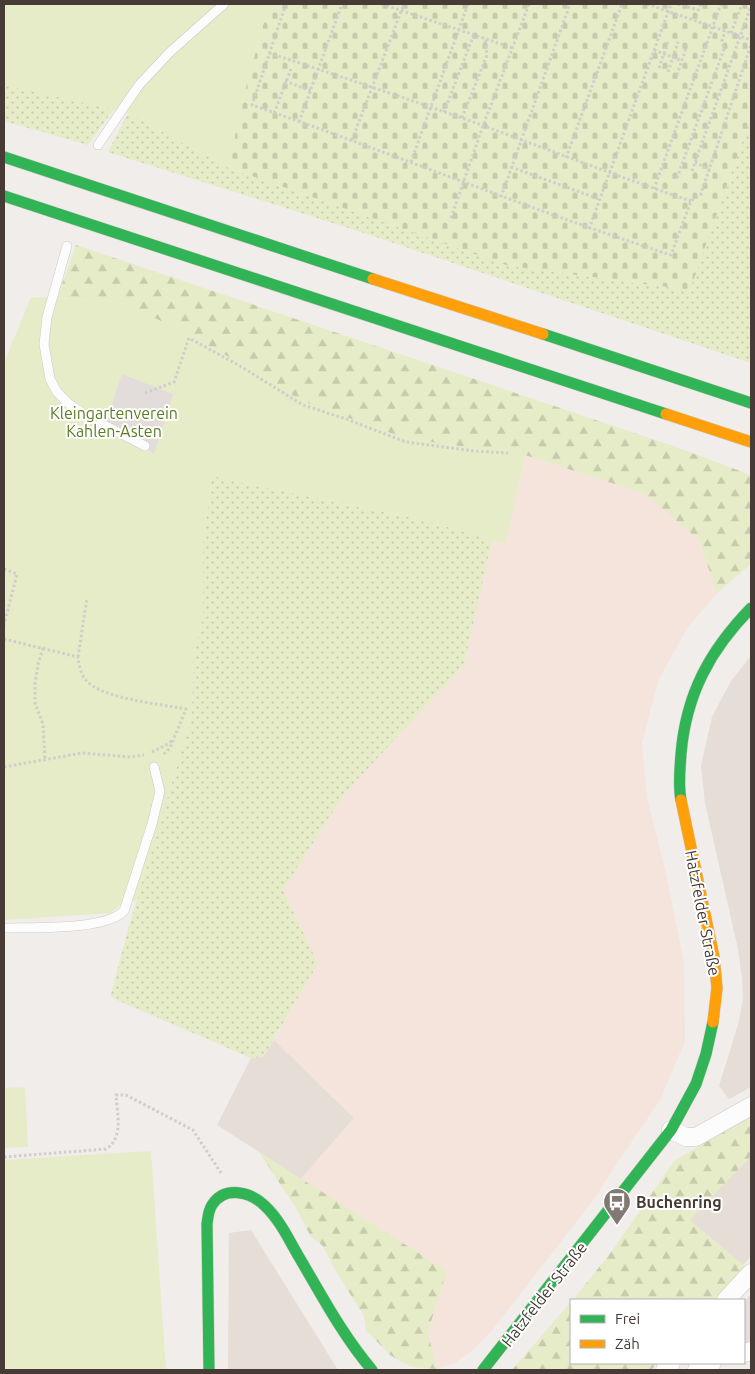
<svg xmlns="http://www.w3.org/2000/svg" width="755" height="1374" font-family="Ubuntu,sans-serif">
  <defs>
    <pattern id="grass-dots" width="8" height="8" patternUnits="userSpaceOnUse" patternTransform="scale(1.25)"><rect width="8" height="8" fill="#e6ecc8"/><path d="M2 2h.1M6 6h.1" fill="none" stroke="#c7cbac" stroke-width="1.8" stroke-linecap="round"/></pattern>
    <pattern id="forest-firs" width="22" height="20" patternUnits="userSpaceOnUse" patternTransform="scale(1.25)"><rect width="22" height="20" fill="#e6ecc8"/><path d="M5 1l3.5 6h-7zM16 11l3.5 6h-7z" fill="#c7cbac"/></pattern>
    <pattern id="cemetery-stones" width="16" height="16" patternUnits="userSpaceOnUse" patternTransform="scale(1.25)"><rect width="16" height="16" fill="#e6ecc8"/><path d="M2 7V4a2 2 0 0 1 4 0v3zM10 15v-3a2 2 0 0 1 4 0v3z" fill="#c7cbac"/></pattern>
  </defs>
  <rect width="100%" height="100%" fill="#f0edea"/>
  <!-- residential -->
  <path fill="#e5ddd6" d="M 751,656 L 751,1087 L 729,1099 L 719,1086 L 738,1025 L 743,1000 L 742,978 L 738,949 L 705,803 L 701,766 L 712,717 L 731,681 Z
    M 274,1040 L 354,1118 L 301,1179 L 217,1125 L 251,1058 L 263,1057 Z
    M 751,1156 L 751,1256 L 743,1265 L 689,1220 Z
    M 251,1230 L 338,1370 L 228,1370 L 229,1233 Z
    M 751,1294 L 751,1342 L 744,1344 L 744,1302 Z"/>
  <!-- commercial -->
  <path fill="#f4e4db" d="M 525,455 L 645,494 L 699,540 L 717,593 L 688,627 L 658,681 L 642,743 L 647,799 L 665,869 L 684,963 L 685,1041 L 660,1100 L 619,1160 L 594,1199 L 493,1329 L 474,1349 L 455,1363 L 436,1369 L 428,1331 L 447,1271 L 301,1179 L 354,1118 L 274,1040 L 318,964 L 283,890 L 345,793 L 464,665 L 492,540 L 506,544 Z"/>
  <!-- grass -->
  <path fill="url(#grass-dots)" d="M 4,85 L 114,109 L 88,145 L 4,121 Z
    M 128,113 L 229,168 L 509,266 L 689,290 L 751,117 L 751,363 L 355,230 L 108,152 Z
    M 212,476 L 427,521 L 492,540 L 464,665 L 345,793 L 283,890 L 318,964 L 263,1057 L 251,1058 L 110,997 L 129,926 L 192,715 L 193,656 L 203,619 L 203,542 Z"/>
  <!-- forest -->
  <path fill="url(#forest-firs)" d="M 76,245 L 673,446 L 751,475 L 751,564 L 717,593 L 699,540 L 645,494 L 525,455 L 407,439 L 304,402 L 241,364 L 182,331 L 118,301 L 57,298 Z
    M 751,1116 L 751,1156 L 690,1220 L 746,1267 L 716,1300 L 573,1300 L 615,1247 L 674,1161 Z
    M 259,1152 L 447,1271 L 428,1331 L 436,1369 L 412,1367 L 401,1362 L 390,1355 L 366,1330 L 364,1316 L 337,1273 L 322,1245 L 311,1237 L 296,1208 Z
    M 571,1302 L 571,1363 L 658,1363 L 651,1370 L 512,1370 Z"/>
  <!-- cemetery -->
  <path fill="url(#cemetery-stones)" d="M 269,4 L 751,4 L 751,117 L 690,290 L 509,266 L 229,168 L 240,108 Z"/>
  <!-- green -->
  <path fill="#e6ecc8" d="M 4,4 L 269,4 L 240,108 L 229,168 L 128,113 L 4,85 Z
    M 31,297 L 118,301 L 182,331 L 241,364 L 304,402 L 407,439 L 525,455 L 506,544 L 427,521 L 212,476 L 203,542 L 203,619 L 193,656 L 192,715 L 137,900 L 121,904 L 111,913 L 4,920 L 4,363 Z
    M 25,1087 L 28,1147 L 4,1148 L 4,1088 Z
    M 151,1151 L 166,1370 L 4,1370 L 4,1160 Z"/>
  <!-- parking -->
  <path fill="#e2dddb" d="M 122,374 L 173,394 L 154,454 L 106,421 Z"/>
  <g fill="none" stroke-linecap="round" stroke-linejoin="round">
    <defs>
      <path id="lane" d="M 98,145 L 139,85 L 170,52 L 224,4
        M 67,246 L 47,317 L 44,344 L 50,379 L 57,392 L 68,403 L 85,415 L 145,446
        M 4,928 C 32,927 104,931 124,911 L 152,824 L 160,791 L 154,767"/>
      <path id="street" d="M 671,1130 L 686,1137 L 696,1137 L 751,1106
        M 726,1300 L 751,1273
        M 744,1353 L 751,1351
        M 665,1370 L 671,1363
        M 697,1370 L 712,1363"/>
      <path id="fast" d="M 4,157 L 373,279
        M 4,196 L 666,414
        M 543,334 L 751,403
        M 681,800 C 678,785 680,769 681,754 C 686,694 710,650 751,608
        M 209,1370 L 207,1224 C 208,1218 208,1211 212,1205 C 225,1185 251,1192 265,1206 C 280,1220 289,1240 299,1257 C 322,1296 343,1336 372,1370
        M 483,1370 L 671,1130 L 696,1084 L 706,1054 L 713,1022"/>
      <path id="slow" d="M 373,279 L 543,334
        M 666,414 L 751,442
        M 681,800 L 714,957 L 717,988 L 713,1022"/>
    </defs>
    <!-- lane casing -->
    <use href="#lane" stroke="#cdc9c6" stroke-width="10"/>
    <!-- street casing -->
    <use href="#street" stroke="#cdc9c6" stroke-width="19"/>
    <!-- fast casing -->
    <use href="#fast" stroke="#d1c9c1" stroke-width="12"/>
    <!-- slow casing -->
    <use href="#slow" stroke="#d1c9c1" stroke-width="12"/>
    <!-- path -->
    <path stroke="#d1cdca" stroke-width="3" stroke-dasharray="2.5 2.5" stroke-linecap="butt" d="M 286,4 L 252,105 C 392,153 530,210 671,255 L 691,201 L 701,194 L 751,45
      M 382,4 L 513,48
      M 647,4 L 751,40
      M 678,4 L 698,10 L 701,4
      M 731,33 L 742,4
      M 654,50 L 682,61
      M 269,53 C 333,74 396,95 459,117 C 537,145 613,175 691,201
      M 659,68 L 668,41
      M 668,72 L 678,42
      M 677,75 L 687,45
      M 285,81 L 311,91
      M 444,112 L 474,34
      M 274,113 L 291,69
      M 462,118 L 487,55 L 485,38
      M 299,122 L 342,4
      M 352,140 L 404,4
      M 566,158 L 622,4
      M 411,162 L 468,4
      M 695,162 L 710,170
      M 511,167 L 599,199
      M 692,171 L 751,6
      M 677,178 L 724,49 L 722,41 L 725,31
      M 654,189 L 721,4
      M 501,197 L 570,4
      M 451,218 L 483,126 L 529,4
      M 589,229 L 671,4
      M 145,393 L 174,382 L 189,338 L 240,366 L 303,405 L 346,419 L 406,442 L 474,451 L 508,453
      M 59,421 L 61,414
      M 4,569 L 17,574 L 4,625
      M 4,639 L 78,657 C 79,664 80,673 85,679 C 100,699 161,704 186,709 L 170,748 L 163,755
      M 43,648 L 38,664 L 35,684 L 35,703 L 43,724 L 45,761
      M 78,657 L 87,598
      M 152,752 L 166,745 L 173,740
      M 4,767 L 82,753 L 131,757 L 144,755
      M 4,1157 L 106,1149 C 124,1138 117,1113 116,1095 L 126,1095 L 193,1130 L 221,1173"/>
    <!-- lane -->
    <use href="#lane" stroke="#fdfcfc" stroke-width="9"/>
    <!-- street -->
    <use href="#street" stroke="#fdfcfc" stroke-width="18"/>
    <!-- fast -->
    <use href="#fast" stroke="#30b455" stroke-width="11"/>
    <!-- slow -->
    <use href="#slow" stroke="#ff9f0a" stroke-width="11"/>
  </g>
  <!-- icons -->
  <defs>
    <symbol id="bus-pin" viewBox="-11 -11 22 30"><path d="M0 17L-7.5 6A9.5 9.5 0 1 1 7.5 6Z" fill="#827974" stroke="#fff"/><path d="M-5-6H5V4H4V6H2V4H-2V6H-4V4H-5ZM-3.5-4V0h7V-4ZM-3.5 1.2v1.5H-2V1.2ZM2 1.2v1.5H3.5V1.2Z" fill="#fff"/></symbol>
  </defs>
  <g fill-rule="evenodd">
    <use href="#bus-pin" x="601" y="1186" width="32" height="43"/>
  </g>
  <g text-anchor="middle" stroke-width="4" stroke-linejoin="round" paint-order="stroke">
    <!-- park labels -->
    <g font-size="16" fill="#5b7d24" stroke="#fff">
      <text x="114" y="419">Kleingartenverein<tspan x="114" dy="18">Kahlen-Asten</tspan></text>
    </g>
    <!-- street labels -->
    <g font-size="16" fill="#473b35" stroke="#fff">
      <text transform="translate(703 913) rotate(79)" y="6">Hatzfelder Straße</text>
      <text transform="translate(544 1294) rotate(-52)" y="6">Hatzfelder Straße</text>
    </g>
    <!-- poi labels -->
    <g font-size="16" font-weight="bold" fill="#473b35" stroke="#fff" text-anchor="start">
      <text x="636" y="1208">Buchenring</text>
    </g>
  </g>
  <!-- border -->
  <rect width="755" height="1374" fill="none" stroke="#473b35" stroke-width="10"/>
  <!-- legend -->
  <rect x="570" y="1299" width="175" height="65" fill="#ffffff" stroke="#b5b1ae"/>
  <rect x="580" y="1315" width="25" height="8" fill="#30b455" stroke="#b5b1ae"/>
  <text x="615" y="1324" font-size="15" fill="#473b35">Frei</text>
  <rect x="580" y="1340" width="25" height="8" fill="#ff9f0a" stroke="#b5b1ae"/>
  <text x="615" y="1349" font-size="15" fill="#473b35">Zäh</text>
</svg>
